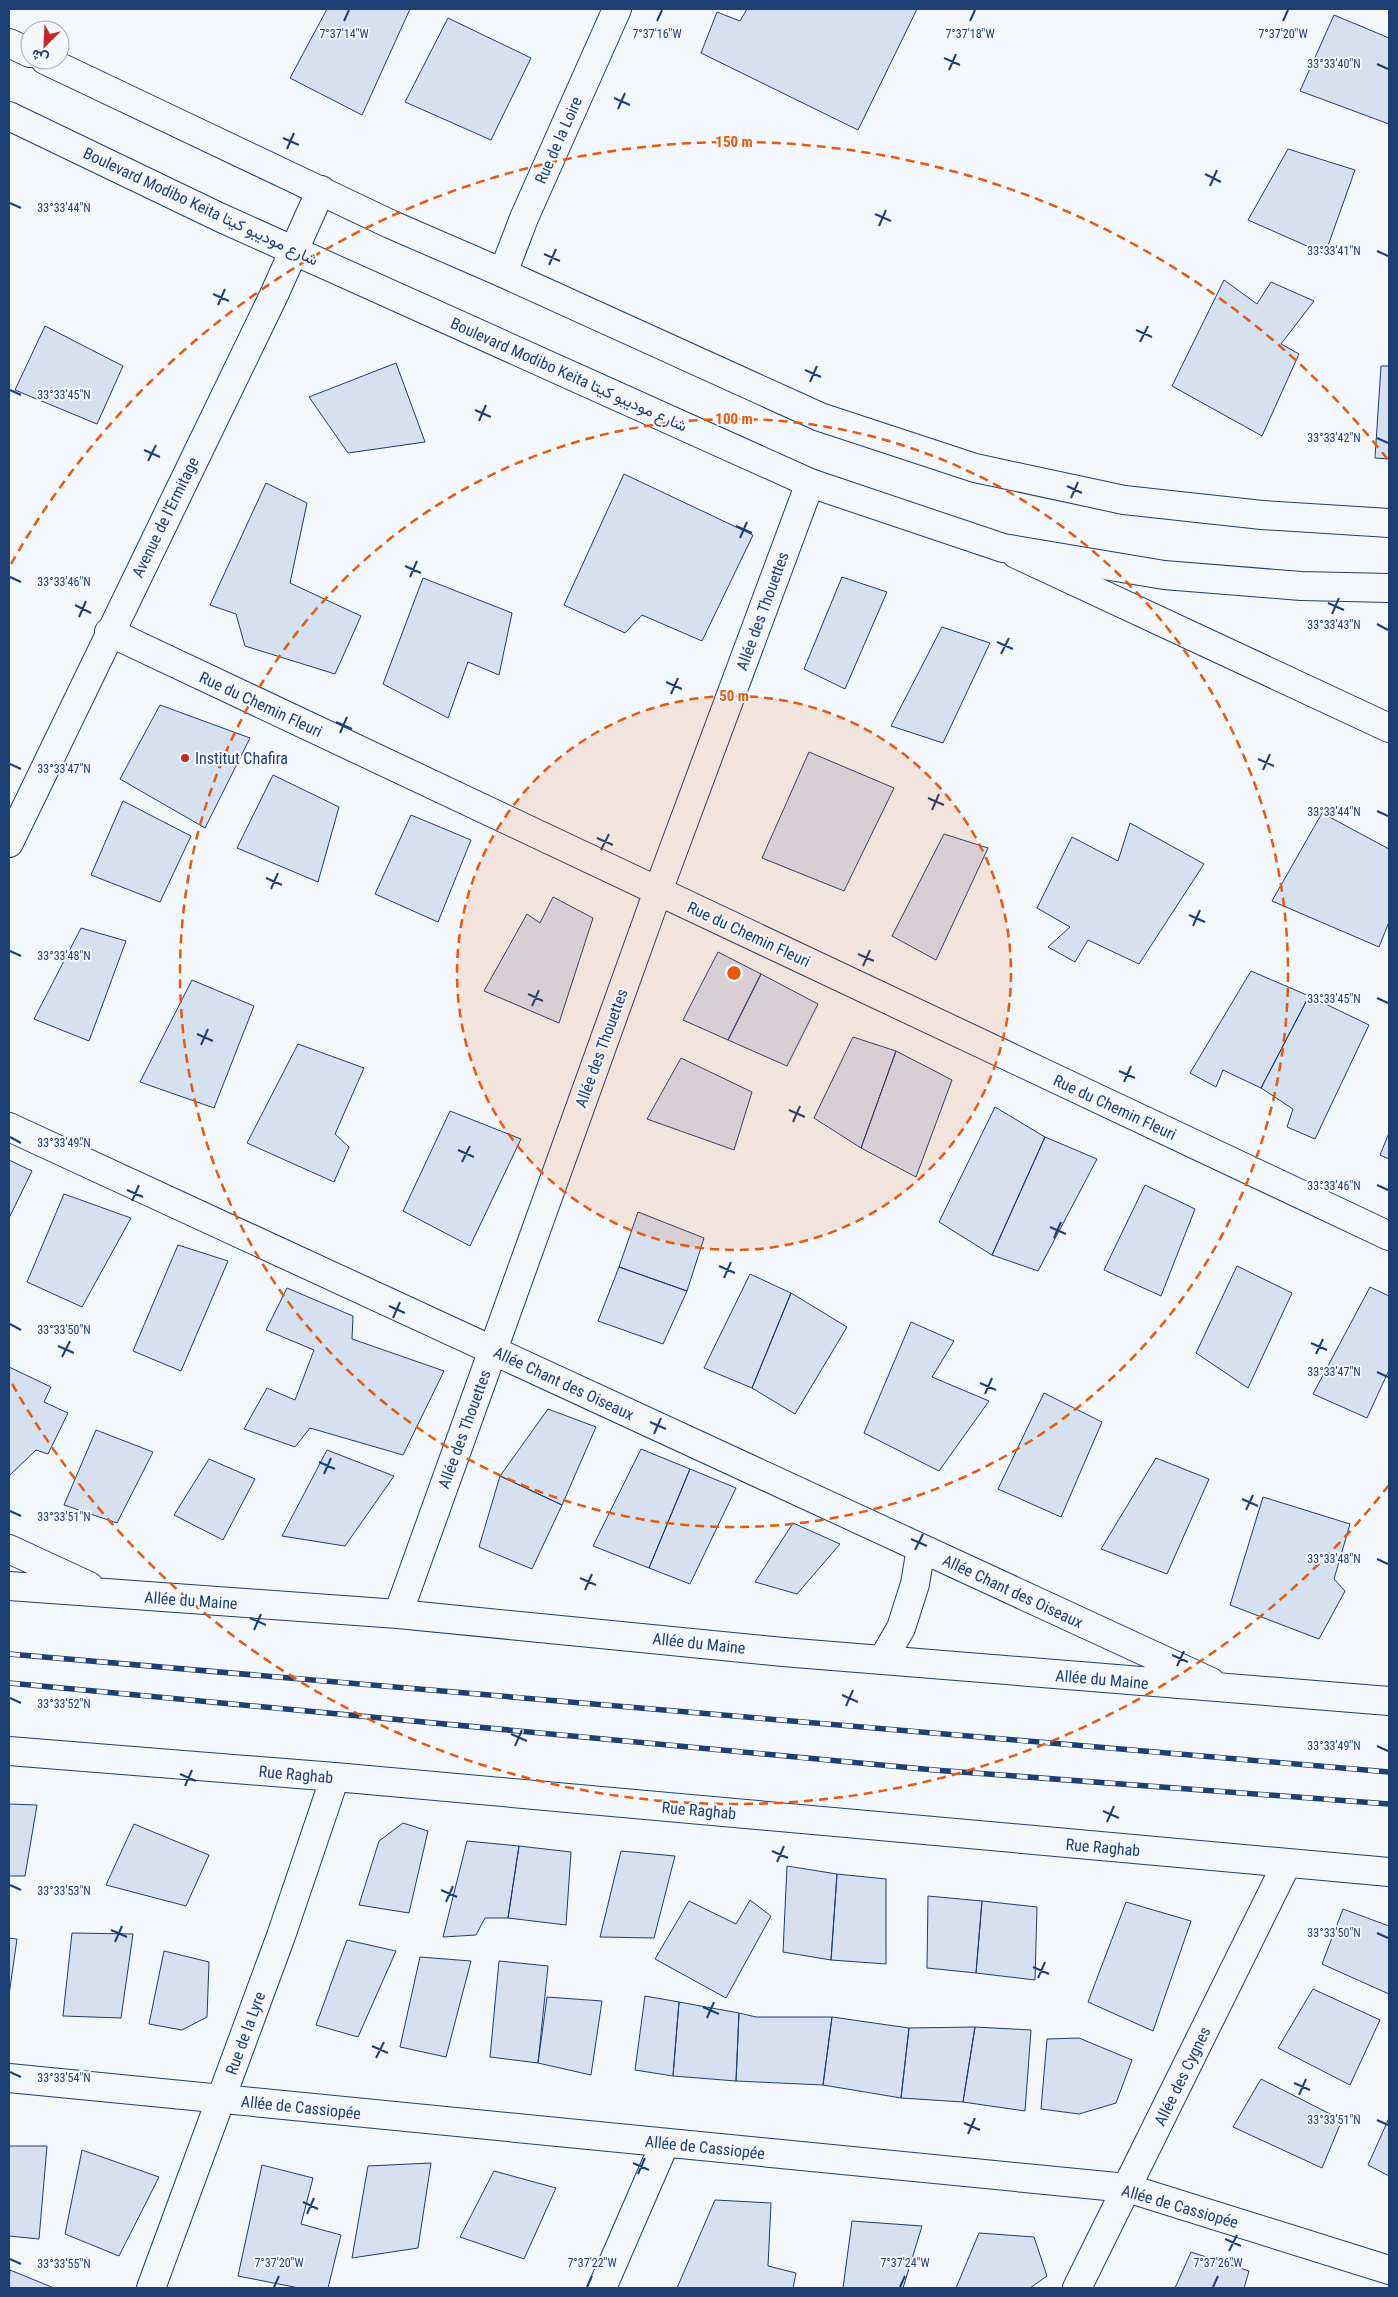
<svg xmlns="http://www.w3.org/2000/svg" width="1398" height="2297" font-family="'Roboto Condensed',Vazirmatn,sans-serif">
  <rect width="100%" height="100%" fill="#f4f7fb"/>
  <!-- building -->
  <path fill="#d5e0f0" stroke="#1d3f73" d="M 327,9 L 410,9 L 362,115 L 290,78 Z
    M 747,9 L 917,9 L 858,130 L 701,53 L 717,12 L 740,21 Z
    M 1334,15 L 1389,38 L 1389,124 L 1300,91 Z
    M 448,18 L 531,58 L 491,140 L 405,102 Z
    M 1288,149 L 1355,170 L 1325,254 L 1248,220 Z
    M 1224,280 L 1257,304 L 1271,282 L 1314,301 L 1281,344 L 1299,354 L 1262,436 L 1172,386 Z
    M 45,326 L 123,366 L 97,424 L 15,390 Z
    M 396,363 L 425,442 L 348,453 L 309,397 Z
    M 1381,366 L 1389,366 L 1389,459 L 1375,458 Z
    M 624,474 L 753,535 L 702,641 L 642,615 L 625,633 L 564,605 Z
    M 266,483 L 307,503 L 290,583 L 361,616 L 335,674 L 245,646 L 236,614 L 210,605 Z
    M 842,577 L 887,592 L 845,689 L 804,669 Z
    M 423,578 L 512,613 L 499,675 L 468,662 L 448,718 L 383,684 Z
    M 942,627 L 990,643 L 943,743 L 891,726 Z
    M 160,705 L 250,738 L 205,828 L 120,779 Z
    M 809,752 L 894,788 L 844,891 L 762,858 Z
    M 273,775 L 339,807 L 318,882 L 237,848 Z
    M 123,801 L 191,836 L 160,902 L 91,875 Z
    M 1322,813 L 1389,849 L 1389,922 L 1379,947 L 1272,901 Z
    M 411,815 L 471,840 L 438,922 L 375,894 Z
    M 1130,823 L 1204,864 L 1139,964 L 1088,940 L 1075,962 L 1048,947 L 1070,927 L 1037,908 L 1072,837 L 1118,861 Z
    M 944,834 L 988,848 L 936,960 L 892,936 Z
    M 553,897 L 593,918 L 559,1023 L 484,991 L 527,914 L 540,923 Z
    M 81,928 L 126,941 L 89,1041 L 34,1019 Z
    M 718,952 L 761,974 L 728,1040 L 683,1020 Z
    M 1251,971 L 1309,996 L 1261,1088 L 1223,1070 L 1216,1087 L 1190,1073 Z
    M 761,974 L 818,1004 L 787,1066 L 728,1040 Z
    M 192,980 L 254,1006 L 214,1108 L 140,1082 Z
    M 1309,996 L 1369,1025 L 1315,1139 L 1287,1127 L 1293,1109 L 1261,1088 Z
    M 853,1037 L 896,1051 L 861,1148 L 814,1118 Z
    M 298,1044 L 364,1068 L 335,1134 L 349,1147 L 334,1182 L 247,1143 Z
    M 896,1051 L 952,1080 L 916,1177 L 861,1148 Z
    M 681,1058 L 752,1092 L 734,1150 L 647,1119 Z
    M 995,1107 L 1045,1137 L 992,1255 L 939,1222 Z
    M 450,1111 L 521,1139 L 470,1246 L 403,1211 Z
    M 1389,1133 L 1389,1159 L 1380,1155 Z
    M 1045,1137 L 1097,1159 L 1038,1271 L 992,1255 Z
    M 9,1160 L 32,1171 L 9,1218 Z
    M 1145,1185 L 1195,1209 L 1161,1296 L 1104,1270 Z
    M 64,1194 L 131,1218 L 82,1307 L 27,1282 Z
    M 638,1212 L 704,1238 L 687,1291 L 619,1267 Z
    M 178,1245 L 228,1261 L 181,1371 L 133,1351 Z
    M 1237,1266 L 1292,1293 L 1248,1388 L 1196,1353 Z
    M 619,1267 L 687,1291 L 663,1344 L 598,1321 Z
    M 750,1274 L 791,1293 L 752,1388 L 704,1368 Z
    M 1370,1287 L 1389,1296 L 1389,1370 L 1367,1418 L 1313,1394 Z
    M 287,1288 L 353,1316 L 352,1339 L 444,1371 L 403,1455 L 310,1428 L 295,1447 L 244,1429 L 267,1388 L 295,1400 L 314,1350 L 266,1330 Z
    M 791,1293 L 847,1327 L 795,1414 L 752,1388 Z
    M 911,1322 L 954,1341 L 932,1377 L 989,1401 L 939,1471 L 864,1433 Z
    M 9,1367 L 51,1387 L 44,1402 L 68,1413 L 48,1454 L 36,1450 L 9,1476 Z
    M 1044,1393 L 1102,1422 L 1061,1517 L 998,1489 Z
    M 548,1409 L 596,1427 L 562,1505 L 500,1476 Z
    M 96,1430 L 153,1452 L 117,1523 L 64,1505 Z
    M 641,1449 L 690,1469 L 649,1568 L 593,1546 Z
    M 327,1450 L 394,1476 L 345,1546 L 282,1536 Z
    M 1156,1458 L 1209,1479 L 1167,1574 L 1101,1549 Z
    M 209,1459 L 255,1479 L 223,1540 L 174,1515 Z
    M 690,1469 L 736,1488 L 690,1584 L 649,1568 Z
    M 500,1476 L 562,1505 L 532,1569 L 479,1547 Z
    M 1263,1497 L 1350,1524 L 1334,1579 L 1345,1591 L 1319,1639 L 1230,1605 Z
    M 793,1523 L 840,1544 L 797,1594 L 755,1582 Z
    M 9,1804 L 37,1805 L 25,1876 L 9,1876 Z
    M 403,1823 L 428,1831 L 409,1913 L 359,1905 L 379,1841 Z
    M 134,1824 L 209,1855 L 186,1906 L 106,1885 Z
    M 467,1841 L 519,1846 L 508,1918 L 485,1918 L 476,1935 L 443,1937 Z
    M 519,1846 L 571,1852 L 566,1925 L 508,1918 Z
    M 621,1851 L 675,1856 L 654,1938 L 600,1937 Z
    M 787,1866 L 837,1874 L 831,1960 L 783,1952 Z
    M 837,1874 L 886,1879 L 886,1964 L 831,1960 Z
    M 928,1896 L 982,1901 L 976,1973 L 927,1968 Z
    M 750,1900 L 771,1916 L 726,1998 L 655,1959 L 689,1901 L 736,1924 Z
    M 982,1901 L 1037,1907 L 1035,1980 L 976,1973 Z
    M 1126,1902 L 1191,1921 L 1153,2031 L 1088,2002 Z
    M 1343,1909 L 1389,1926 L 1389,1994 L 1322,1964 Z
    M 72,1933 L 133,1934 L 121,2018 L 63,2016 Z
    M 9,1938 L 17,1939 L 9,1995 Z
    M 347,1940 L 396,1951 L 358,2037 L 316,2025 Z
    M 164,1951 L 209,1962 L 207,2017 L 182,2030 L 149,2024 Z
    M 420,1957 L 471,1961 L 446,2057 L 400,2047 Z
    M 499,1961 L 548,1966 L 538,2063 L 490,2057 Z
    M 1313,1989 L 1380,2020 L 1350,2085 L 1278,2048 Z
    M 645,1996 L 679,2002 L 673,2076 L 635,2070 Z
    M 547,1997 L 602,2001 L 591,2075 L 538,2063 Z
    M 679,2002 L 739,2013 L 736,2081 L 673,2076 Z
    M 739,2013 L 756,2017 L 832,2017 L 823,2085 L 736,2081 Z
    M 832,2017 L 909,2028 L 901,2098 L 823,2085 Z
    M 975,2027 L 963,2102 L 901,2098 L 909,2028 Z
    M 975,2027 L 1031,2030 L 1025,2111 L 963,2102 Z
    M 1079,2038 L 1132,2060 L 1116,2103 L 1079,2114 L 1041,2109 L 1047,2039 Z
    M 1261,2079 L 1342,2120 L 1322,2168 L 1233,2127 Z
    M 1389,2118 L 1389,2176 L 1368,2165 Z
    M 9,2146 L 47,2146 L 39,2239 L 9,2236 Z
    M 82,2150 L 159,2177 L 119,2256 L 65,2234 Z
    M 431,2163 L 418,2248 L 352,2258 L 368,2166 Z
    M 262,2165 L 313,2178 L 301,2224 L 341,2235 L 328,2288 L 299,2288 L 238,2276 Z
    M 494,2171 L 556,2188 L 524,2259 L 460,2237 Z
    M 715,2200 L 771,2203 L 768,2266 L 796,2273 L 793,2288 L 677,2288 Z
    M 852,2221 L 922,2226 L 903,2288 L 843,2288 Z
    M 979,2233 L 1034,2237 L 1047,2276 L 1030,2288 L 956,2288 Z
    M 1191,2252 L 1249,2271 L 1244,2288 L 1175,2288 Z
    M 10,2270 L 54,2288 L 9,2288 Z"/>
  <g fill="none" stroke-linecap="round" stroke-linejoin="round">
    <defs>
      <path id="street" d="M 503,273 L 524,218 L 617,9
        M 1016,554 L 1389,728
        M 109,632 L 1389,1236
        M 9,843 L 273,297 L 321,190
        M 9,1127 L 1211,1682
        M 9,1549 L 89,1586
        M 9,1586 L 398,1614 L 783,1652 L 1389,1701
        M 398,1614 L 658,891 L 810,483
        M 883,1659 L 901,1628 L 915,1584 L 921,1548
        M 9,1751 L 335,1777 L 1389,1872
        M 9,2078 L 1127,2188 L 1389,2270
        M 151,2288 L 281,1936 L 335,1777
        M 602,2288 L 665,2143
        M 1077,2288 L 1287,1863"/>
      <path id="primary" d="M 9,43 L 30,53
        M 45,60 L 390,224 L 503,273 L 820,417 L 975,468 L 1124,500 L 1262,515 L 1389,523
        M 9,116 L 219,217 L 810,483 L 1003,548 L 1164,575 L 1301,586 L 1389,588"/>
    </defs>
    <!-- street casing -->
    <use href="#street" stroke="#1d3f73" stroke-width="30"/>
    <!-- primary casing -->
    <use href="#primary" stroke="#1d3f73" stroke-width="30"/>
    <!-- street -->
    <use href="#street" stroke="#f4f7fb" stroke-width="28"/>
    <!-- primary -->
    <use href="#primary" stroke="#f4f7fb" stroke-width="28"/>
    <defs>
      <path id="rail" d="M 9,1654 L 1389,1772
        M 9,1683 L 934,1770 L 1389,1804"/>
    </defs>
    <!-- rail casing -->
    <use href="#rail" stroke="#1d3f73" stroke-width="5.5"/>
    <!-- rail -->
    <use href="#rail" stroke="#f4f7fb" stroke-width="4" stroke-dasharray="11" stroke-linecap="butt"/>
  </g>
  <!-- ticks -->
  <path fill="none" stroke="#1d3f73" stroke-width="2" d="M 344,21 L 349,10M 657,21 L 662,10M 970,21 L 975,10M 1283,21 L 1288,10M 944,58 L 960,65M 1377,64 L 1388,69M 949,70 L 956,54M 614,98 L 630,105M 618,109 L 625,93M 283,138 L 299,145M 287,149 L 294,133M 1205,174 L 1221,182M 1210,186 L 1217,170M 10,203 L 21,208M 875,214 L 891,221M 879,226 L 886,210M 1377,251 L 1388,256M 544,254 L 560,261M 549,265 L 556,249M 213,294 L 229,301M 218,305 L 225,289M 1136,330 L 1152,337M 1140,342 L 1148,326M 805,370 L 821,377M 810,382 L 817,366M 10,390 L 21,395M 475,410 L 491,417M 479,421 L 486,405M 1377,438 L 1388,443M 144,450 L 160,457M 148,461 L 156,445M 1067,486 L 1082,493M 1071,498 L 1078,482M 736,526 L 752,533M 740,538 L 747,522M 405,566 L 421,573M 10,577 L 21,582M 410,577 L 417,561M 1328,603 L 1344,610M 75,605 L 91,613M 1332,614 L 1339,598M 79,617 L 86,601M 1377,624 L 1388,630M 997,642 L 1013,649M 1001,654 L 1009,638M 666,682 L 682,689M 671,694 L 678,678M 336,722 L 352,729M 340,733 L 347,717M 1258,759 L 1274,766M 10,764 L 21,769M 1263,770 L 1270,754M 928,798 L 944,805M 932,810 L 939,794M 1377,811 L 1388,816M 597,838 L 613,845M 601,850 L 609,834M 266,878 L 282,885M 271,889 L 278,873M 1189,915 L 1205,922M 1193,926 L 1200,910M 10,951 L 21,956M 858,954 L 874,961M 863,966 L 870,950M 528,994 L 543,1001M 1377,998 L 1388,1003M 532,1006 L 539,990M 197,1034 L 213,1041M 201,1045 L 208,1029M 1119,1071 L 1135,1078M 1124,1082 L 1131,1066M 789,1110 L 805,1117M 793,1122 L 800,1106M 10,1137 L 21,1143M 458,1150 L 474,1157M 462,1162 L 470,1146M 1377,1185 L 1388,1190M 127,1190 L 143,1197M 132,1201 L 139,1185M 1050,1227 L 1066,1234M 1054,1238 L 1061,1222M 719,1266 L 735,1273M 724,1278 L 731,1262M 389,1306 L 405,1313M 393,1318 L 400,1302M 10,1324 L 21,1330M 1311,1343 L 1327,1350M 58,1346 L 74,1353M 1316,1354 L 1323,1339M 62,1357 L 70,1341M 1377,1372 L 1388,1377M 980,1383 L 996,1390M 985,1394 L 992,1378M 650,1422 L 666,1429M 654,1434 L 661,1418M 319,1462 L 335,1469M 324,1474 L 331,1458M 1242,1499 L 1258,1506M 1246,1510 L 1253,1495M 10,1511 L 21,1516M 911,1539 L 927,1546M 915,1550 L 923,1534M 1377,1559 L 1388,1564M 580,1578 L 596,1585M 585,1590 L 592,1574M 250,1618 L 266,1625M 254,1630 L 261,1614M 1172,1655 L 1188,1662M 1177,1666 L 1184,1651M 842,1695 L 858,1702M 10,1698 L 21,1703M 846,1706 L 853,1690M 511,1734 L 527,1741M 515,1746 L 522,1730M 1377,1746 L 1388,1751M 180,1774 L 196,1781M 185,1786 L 192,1770M 1103,1811 L 1119,1818M 1107,1822 L 1114,1806M 772,1851 L 788,1858M 777,1862 L 784,1846M 10,1885 L 21,1890M 441,1890 L 457,1897M 446,1902 L 453,1886M 111,1930 L 127,1937M 1377,1933 L 1388,1938M 115,1942 L 122,1926M 1033,1967 L 1049,1974M 1038,1978 L 1045,1962M 703,2007 L 719,2014M 707,2018 L 714,2002M 372,2046 L 388,2053M 376,2058 L 384,2042M 10,2072 L 21,2077M 1294,2083 L 1310,2090M 1299,2095 L 1306,2079M 1377,2120 L 1388,2125M 964,2123 L 980,2130M 968,2134 L 975,2118M 633,2163 L 649,2170M 638,2174 L 645,2158M 303,2202 L 318,2209M 307,2214 L 314,2198M 1225,2239 L 1241,2246M 1229,2251 L 1237,2235M 10,2259 L 21,2264M 274,2287 L 279,2276M 587,2287 L 592,2276M 900,2287 L 905,2276M 1213,2287 L 1218,2276"/>
  <!-- distance rings -->
  <circle cx="734" cy="973" r="277" fill="#e8590c" fill-opacity=".12"/>
  <g fill="none" stroke="#e8590c" stroke-width="2.5" stroke-dasharray="9 6">
    <circle cx="734" cy="973" r="277"/>
    <circle cx="734" cy="973" r="554"/>
    <path d="M1389 1485A831 831 0 0 1 11 1382M11 564A831 831 0 0 1 1389 461"/>
  </g>
  <!-- markers -->
  <circle fill="#c62828" stroke="#f4f7fb" stroke-width="2" cx="185" cy="758" r="5"/>
  <g text-anchor="middle" stroke-width="4" stroke-linejoin="round" paint-order="stroke">
    <!-- street labels -->
    <g font-size="16" fill="#1d3f73" stroke="#f4f7fb">
      <text transform="translate(558 140) rotate(-66)" y="6">Rue de la Loire</text>
      <text transform="translate(201 206) rotate(25)" y="6">Boulevard Modibo Keita شارع موديبو كيتا</text>
      <text transform="translate(569 374) rotate(24)" y="6">Boulevard Modibo Keita شارع موديبو كيتا</text>
      <text transform="translate(165 517) rotate(-64)" y="6">Avenue de l'Ermitage</text>
      <text transform="translate(762 611) rotate(-70)" y="6">Allée des Thouettes</text>
      <text transform="translate(261 704) rotate(25)" y="6">Rue du Chemin Fleuri</text>
      <text transform="translate(749 934) rotate(25)" y="6">Rue du Chemin Fleuri</text>
      <text transform="translate(601 1048) rotate(-70)" y="6">Allée des Thouettes</text>
      <text transform="translate(1115 1107) rotate(25)" y="6">Rue du Chemin Fleuri</text>
      <text transform="translate(564 1383) rotate(25)" y="6">Allée Chant des Oiseaux</text>
      <text transform="translate(464 1429) rotate(-70)" y="6">Allée des Thouettes</text>
      <text transform="translate(1013 1591) rotate(25)" y="6">Allée Chant des Oiseaux</text>
      <text transform="translate(191 1600) rotate(4)" y="6">Allée du Maine</text>
      <text transform="translate(699 1643) rotate(6)" y="6">Allée du Maine</text>
      <text transform="translate(1102 1679) rotate(5)" y="6">Allée du Maine</text>
      <text transform="translate(296 1774) rotate(5)" y="6">Rue Raghab</text>
      <text transform="translate(699 1810) rotate(5)" y="6">Rue Raghab</text>
      <text transform="translate(1103 1847) rotate(5)" y="6">Rue Raghab</text>
      <text transform="translate(245 2033) rotate(-70)" y="6">Rue de la Lyre</text>
      <text transform="translate(1182 2076) rotate(-64)" y="6">Allée des Cygnes</text>
      <text transform="translate(301 2107) rotate(6)" y="6">Allée de Cassiopée</text>
      <text transform="translate(705 2147) rotate(6)" y="6">Allée de Cassiopée</text>
      <text transform="translate(1180 2206) rotate(16)" y="6">Allée de Cassiopée</text>
    </g>
    <!-- poi labels -->
    <g font-size="16" fill="#1d3f73" stroke="#f4f7fb" text-anchor="start">
      <text x="195" y="764">Institut Chafira</text>
    </g>
  </g>
  <g font-size="12" text-anchor="middle" fill="#1d3f73" stroke="#f4f7fb" stroke-width="4" stroke-linejoin="round" paint-order="stroke">
    <text x="344" y="38">7°37'14"W</text>
    <text x="970" y="38">7°37'18"W</text>
    <text x="1283" y="38">7°37'20"W</text>
    <text x="657" y="38">7°37'16"W</text>
    <text x="1334" y="68">33°33'40"N</text>
    <text x="64" y="212">33°33'44"N</text>
    <text x="1334" y="255">33°33'41"N</text>
    <text x="64" y="399">33°33'45"N</text>
    <text x="1334" y="442">33°33'42"N</text>
    <text x="64" y="586">33°33'46"N</text>
    <text x="1334" y="629">33°33'43"N</text>
    <text x="64" y="773">33°33'47"N</text>
    <text x="1334" y="816">33°33'44"N</text>
    <text x="64" y="960">33°33'48"N</text>
    <text x="1334" y="1003">33°33'45"N</text>
    <text x="64" y="1147">33°33'49"N</text>
    <text x="1334" y="1190">33°33'46"N</text>
    <text x="64" y="1334">33°33'50"N</text>
    <text x="1334" y="1376">33°33'47"N</text>
    <text x="64" y="1521">33°33'51"N</text>
    <text x="1334" y="1563">33°33'48"N</text>
    <text x="64" y="1708">33°33'52"N</text>
    <text x="1334" y="1750">33°33'49"N</text>
    <text x="64" y="1895">33°33'53"N</text>
    <text x="1334" y="1937">33°33'50"N</text>
    <text x="64" y="2082">33°33'54"N</text>
    <text x="1334" y="2124">33°33'51"N</text>
    <text x="279" y="2267">7°37'20"W</text>
    <text x="592" y="2267">7°37'22"W</text>
    <text x="905" y="2267">7°37'24"W</text>
    <text x="1218" y="2267">7°37'26"W</text>
    <text x="64" y="2268">33°33'55"N</text>
  </g>
  <circle cx="734" cy="973" r="8" fill="#e8590c" stroke="#f4f7fb" stroke-width="2.5"/>
  <g font-size="15" text-anchor="middle" font-weight="bold" fill="#e8590c" stroke="#f4f7fb" stroke-width="4" stroke-linejoin="round" paint-order="stroke">
    <text x="734" y="147">150 m</text>
    <text x="734" y="424">100 m</text>
    <text x="734" y="701">50 m</text>
  </g>
  <!-- border -->
  <rect width="1398" height="2297" fill="none" stroke="#1d3f73" stroke-width="20"/>
  <!-- north arrow -->
  <g transform="translate(45 45) rotate(204)"><circle r="24" fill="#f4f7fb" stroke="#9eadc5"/>
  <path d="M0-4L9 19L0 12L-9 19Z" fill="#c62828"/>
  <text y="-8" font-size="14" font-weight="bold" text-anchor="middle" fill="#1d3f73">ش</text>
  </g>
</svg>
